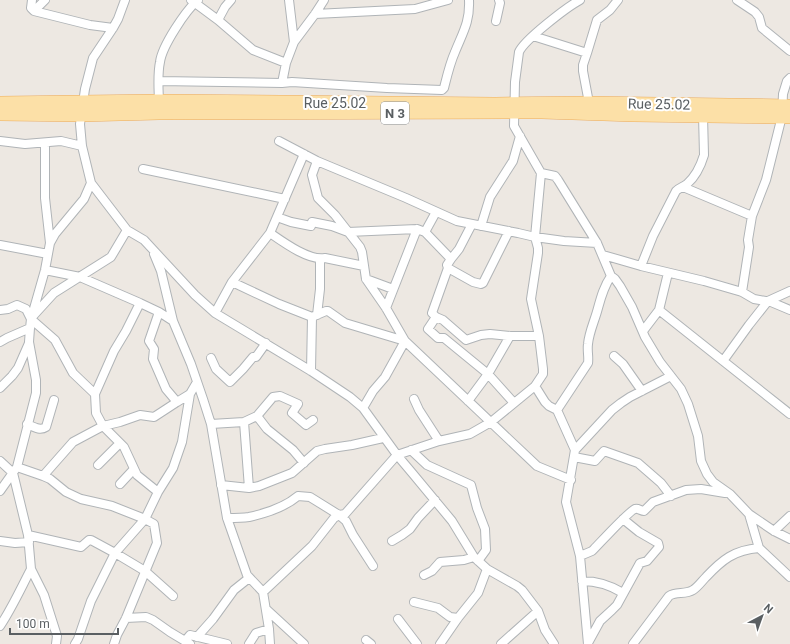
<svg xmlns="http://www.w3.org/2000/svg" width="790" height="644" font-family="Roboto,sans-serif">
  <rect width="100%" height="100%" fill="#ede8e2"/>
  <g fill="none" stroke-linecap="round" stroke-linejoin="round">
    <defs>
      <path id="street" d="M 32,0 L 31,8 L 34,11 L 90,25 L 113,28
        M 125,0 L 118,19 L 113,28 L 93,58 L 85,89 L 80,124 L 82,146 L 91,183 L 127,230 L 144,240 L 195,295 L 215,313 L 311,371 L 350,397 L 363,408 L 397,455 L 413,474 L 452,521 L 474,557 L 487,569 L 517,586 L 522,590 L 538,611 L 545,630 L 554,644
        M 191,0 L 218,20 L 253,50 L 286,63
        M 289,0 L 294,42
        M 580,0 C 567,7 524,40 519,52 L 515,82 L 514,126 L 541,173 L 555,176 L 558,180 L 597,243 L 611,276 L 615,279 L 620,286 L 632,307 L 645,337 L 660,362 L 681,389 L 688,404 L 698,436 L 701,461 L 707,474 L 713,482 L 730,494 L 749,514 L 774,531 L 790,539
        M 737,0 L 755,12 L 759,17 L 762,28 L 790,51
        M 34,11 L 45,0
        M 315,14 L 415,9 L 448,0
        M 218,20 L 225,7 L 231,0
        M 496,21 L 500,3 L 499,0
        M 533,36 L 587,53
        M 159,81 L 282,83 L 286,63 L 294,42 L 315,14 L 324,0
        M 282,83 L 292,82 L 387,88 L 442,90 L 444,88 C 447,76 450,63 455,52 C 463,32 470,22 469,0
        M 589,103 L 583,71 L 583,65 L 587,53 L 597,20 L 610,10 L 618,0
        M 159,105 C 159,91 157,76 160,62 C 162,46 186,10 198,0
        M 0,141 L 25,144 L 61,141 L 82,146
        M 279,141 L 317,161 L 406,198 L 457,221 L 518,233 L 535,237 L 564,241 L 597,243
        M 45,143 L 45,198 L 50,243
        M 317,161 L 312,175 L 318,198 L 335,215 L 360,247 L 362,252 L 366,279 L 386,308 L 405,341 L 537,466 L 571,480
        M 143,169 L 285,199
        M 683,187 L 752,216
        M 277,217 L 291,222 L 311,226 L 312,222 L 332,226 L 348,232 L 417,229 L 425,232 L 451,259 L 447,265 L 448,268 L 432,313 L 436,317 L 443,320 L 466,340 L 481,335 L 490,334 L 510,336 L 539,336
        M 481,226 L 490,197 L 513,161 L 520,136
        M 425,232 L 436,212
        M 270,233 C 283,242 309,261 325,258 L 364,266
        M 0,245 L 48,254
        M 154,254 L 161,271 L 173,321 L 191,364 L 203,399 L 211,424 L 227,518 L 247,575 L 263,592 L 269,629 L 270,644
        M 603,255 L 641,266 L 704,281 L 742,292 L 754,299 L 771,302 L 790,310
        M 451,259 L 459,249 L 472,224
        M 641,266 L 653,236 L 676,191 C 679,188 683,187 687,184 C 695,177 701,165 704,155 L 703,115
        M 448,268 L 473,282 L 481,284 L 483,283 L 509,231
        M 45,270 L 80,277 L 140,303 L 159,312 L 173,321
        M 366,279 L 393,289
        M 232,282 L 279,304 L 312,317 L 326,311 L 328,311 L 345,323 L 405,341 L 385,377 L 373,391 L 363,408
        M 742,292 L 749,247 L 748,240 L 752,216 L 766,180 L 782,116 L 783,94 L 787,81 L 790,78
        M 386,308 L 417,229
        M 0,310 L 8,309 L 17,305 L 26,309 L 31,319 L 55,340 L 73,373 L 95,394
        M 659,310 L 790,414
        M 159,312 L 149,341 L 154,349 L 153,359 L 166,389 L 177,402
        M 215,313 L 232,282 L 270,233 L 304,154
        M 317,315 L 320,289 L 320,259
        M 33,316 L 54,293 L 111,257 L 127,230
        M 436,317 L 428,329 L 438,338 L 444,338 L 488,374 L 514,403
        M 643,331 L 659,310 L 668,273
        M 0,342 L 7,338 L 30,328
        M 614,356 L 623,364 L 642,391
        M 211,358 L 216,369 L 230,382 L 243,369 L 253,357 L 256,357 L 266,343
        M 723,361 L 749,325 L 768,301 L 790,291
        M 311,371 L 312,317
        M 535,386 L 545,402 L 549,406 L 557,410 L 575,450
        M 0,388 L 12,376 L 18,368 L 29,343
        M 414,399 L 419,410 L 439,441
        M 468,401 L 488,374 L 510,336
        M 557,410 L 588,363 C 589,357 587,351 588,344 C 589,332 595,320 598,308 C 601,297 604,286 611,276
        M 257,416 L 267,429 L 293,450 L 304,463
        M 244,422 L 249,488
        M 27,424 C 34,427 40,431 46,427 L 54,400
        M 211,424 L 244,422 L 257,416 L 273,397 L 280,396 L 298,404 L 292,413 L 306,425 L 313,420
        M 411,450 L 427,465 L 471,485 L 477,508 L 485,529 L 486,550 L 478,561
        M 574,457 L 595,461 L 604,451 L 638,463 L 661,483 L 671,496
        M 0,461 L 13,473 L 28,535 L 31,569 L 44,595 L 57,636 L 56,644
        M 98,465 L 120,443
        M 17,467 L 43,476 L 73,442 L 103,426 L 96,413 L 95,394 L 114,351 L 126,331 L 140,303
        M 43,476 L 50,479 L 66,492 L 81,499 L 112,506 L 145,519 L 154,524 L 157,543 L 126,618 L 117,635 L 114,644
        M 120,484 L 134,469
        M 221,485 L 249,488 L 259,486 L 292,473 L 317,451 L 325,449 L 352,445 L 383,438
        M 0,491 L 17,467 L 36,393 L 36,380 L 29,342 L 30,328 L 31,319 L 45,270 L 50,243 L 55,234 L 84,199 L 91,183
        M 158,492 L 137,475 L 124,447 L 103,426 L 120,422 L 140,415 L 154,417 L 177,402 L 190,394
        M 749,514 L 759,548 L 790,577
        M 227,518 C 234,518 242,518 249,517 C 267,513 285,507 298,496 L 310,497 L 339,515 L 346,521 L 353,535 L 373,566
        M 774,531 L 790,516
        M 28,535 L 81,547 L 89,540 L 91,540 L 115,553 L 145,571 L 173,596
        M 0,541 L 15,543 L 29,542
        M 392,541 L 402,535 L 410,529 L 418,518 L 435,500
        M 580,556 L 592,551 L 594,549 C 600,543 630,510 635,509 C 638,508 641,511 644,511 L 653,502 L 686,490 L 701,489 L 725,493
        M 424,575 L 432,571 L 440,562 L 464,560 L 474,557
        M 582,581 C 597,581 610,585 623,593
        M 263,592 L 312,546 L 334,518 L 339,515 L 345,514 L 397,455 L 439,441 L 470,434 L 491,422 L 535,386 L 543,374 L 543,369 L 539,336 L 531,299 L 538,253 L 538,248 L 535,237 L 541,173
        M 414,602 L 438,608 L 450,617 L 458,618
        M 266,609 L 304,644
        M 126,618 L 146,617 L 153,620 L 170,632 L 190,644
        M 398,619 L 417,644
        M 0,626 C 12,608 21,588 31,569
        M 197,637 L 213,619 L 234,590 L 249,578
        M 366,640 L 371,644
        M 185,641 L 190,635 L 227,644
        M 588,643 L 600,621 L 612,610 L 617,605 L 640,563 L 647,561 L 659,547 L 658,543 L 639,532 L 623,519
        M 75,644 L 78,639 L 91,601 L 115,553 L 145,519 L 158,492 L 173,468 L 182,442 L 190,394 L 197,382
        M 249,644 L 256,633 L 269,629
        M 440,644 L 458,618 L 478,593 L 487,569
        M 501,644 L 538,611
        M 588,644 L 580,556 L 566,502 L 575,450 L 612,410 L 621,403 L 630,397 L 671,376
        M 633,644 L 669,596 C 676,591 685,595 693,590 C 698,587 702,581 706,577 C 722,560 734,550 759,548"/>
      <path id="primary" d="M 0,103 L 159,101 L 495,104 L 589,103 L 790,106
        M 0,114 L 81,115 L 159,113 L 542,112 L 634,115 L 790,117"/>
    </defs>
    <!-- street casing -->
    <use href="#street" stroke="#b0b4b7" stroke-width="10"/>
    <!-- primary casing -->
    <use href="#primary" stroke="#ecab5b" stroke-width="14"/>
    <!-- street -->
    <use href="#street" stroke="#fff" stroke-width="8"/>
    <!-- primary -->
    <use href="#primary" stroke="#fce0a7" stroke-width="13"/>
  </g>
  <g text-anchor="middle" stroke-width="4" stroke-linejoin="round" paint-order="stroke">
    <!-- shield labels -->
    <rect fill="#fff" stroke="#8c8f91" stroke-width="1" x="381" y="102" width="28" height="22" rx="3"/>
    <g font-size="13" font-weight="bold" fill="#5a5f62">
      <text x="395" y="118">N 3</text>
    </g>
    <!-- street labels -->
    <g font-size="14" fill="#5a5f62" stroke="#fff">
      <text x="335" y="108">Rue 25.02</text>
      <text transform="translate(659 104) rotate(1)" y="5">Rue 25.02</text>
    </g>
  </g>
  <!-- north arrow -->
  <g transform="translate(762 616) rotate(41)" stroke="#ffffff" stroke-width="3" paint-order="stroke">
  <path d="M0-3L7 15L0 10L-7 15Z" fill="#5a5f62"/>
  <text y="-6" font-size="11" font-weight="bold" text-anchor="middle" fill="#5a5f62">N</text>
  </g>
  <!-- scale -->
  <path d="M10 628v6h108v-6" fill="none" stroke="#5a5f62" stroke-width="2"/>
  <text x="16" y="628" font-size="12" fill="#5a5f62" stroke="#ffffff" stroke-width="3" paint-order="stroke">100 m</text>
</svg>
